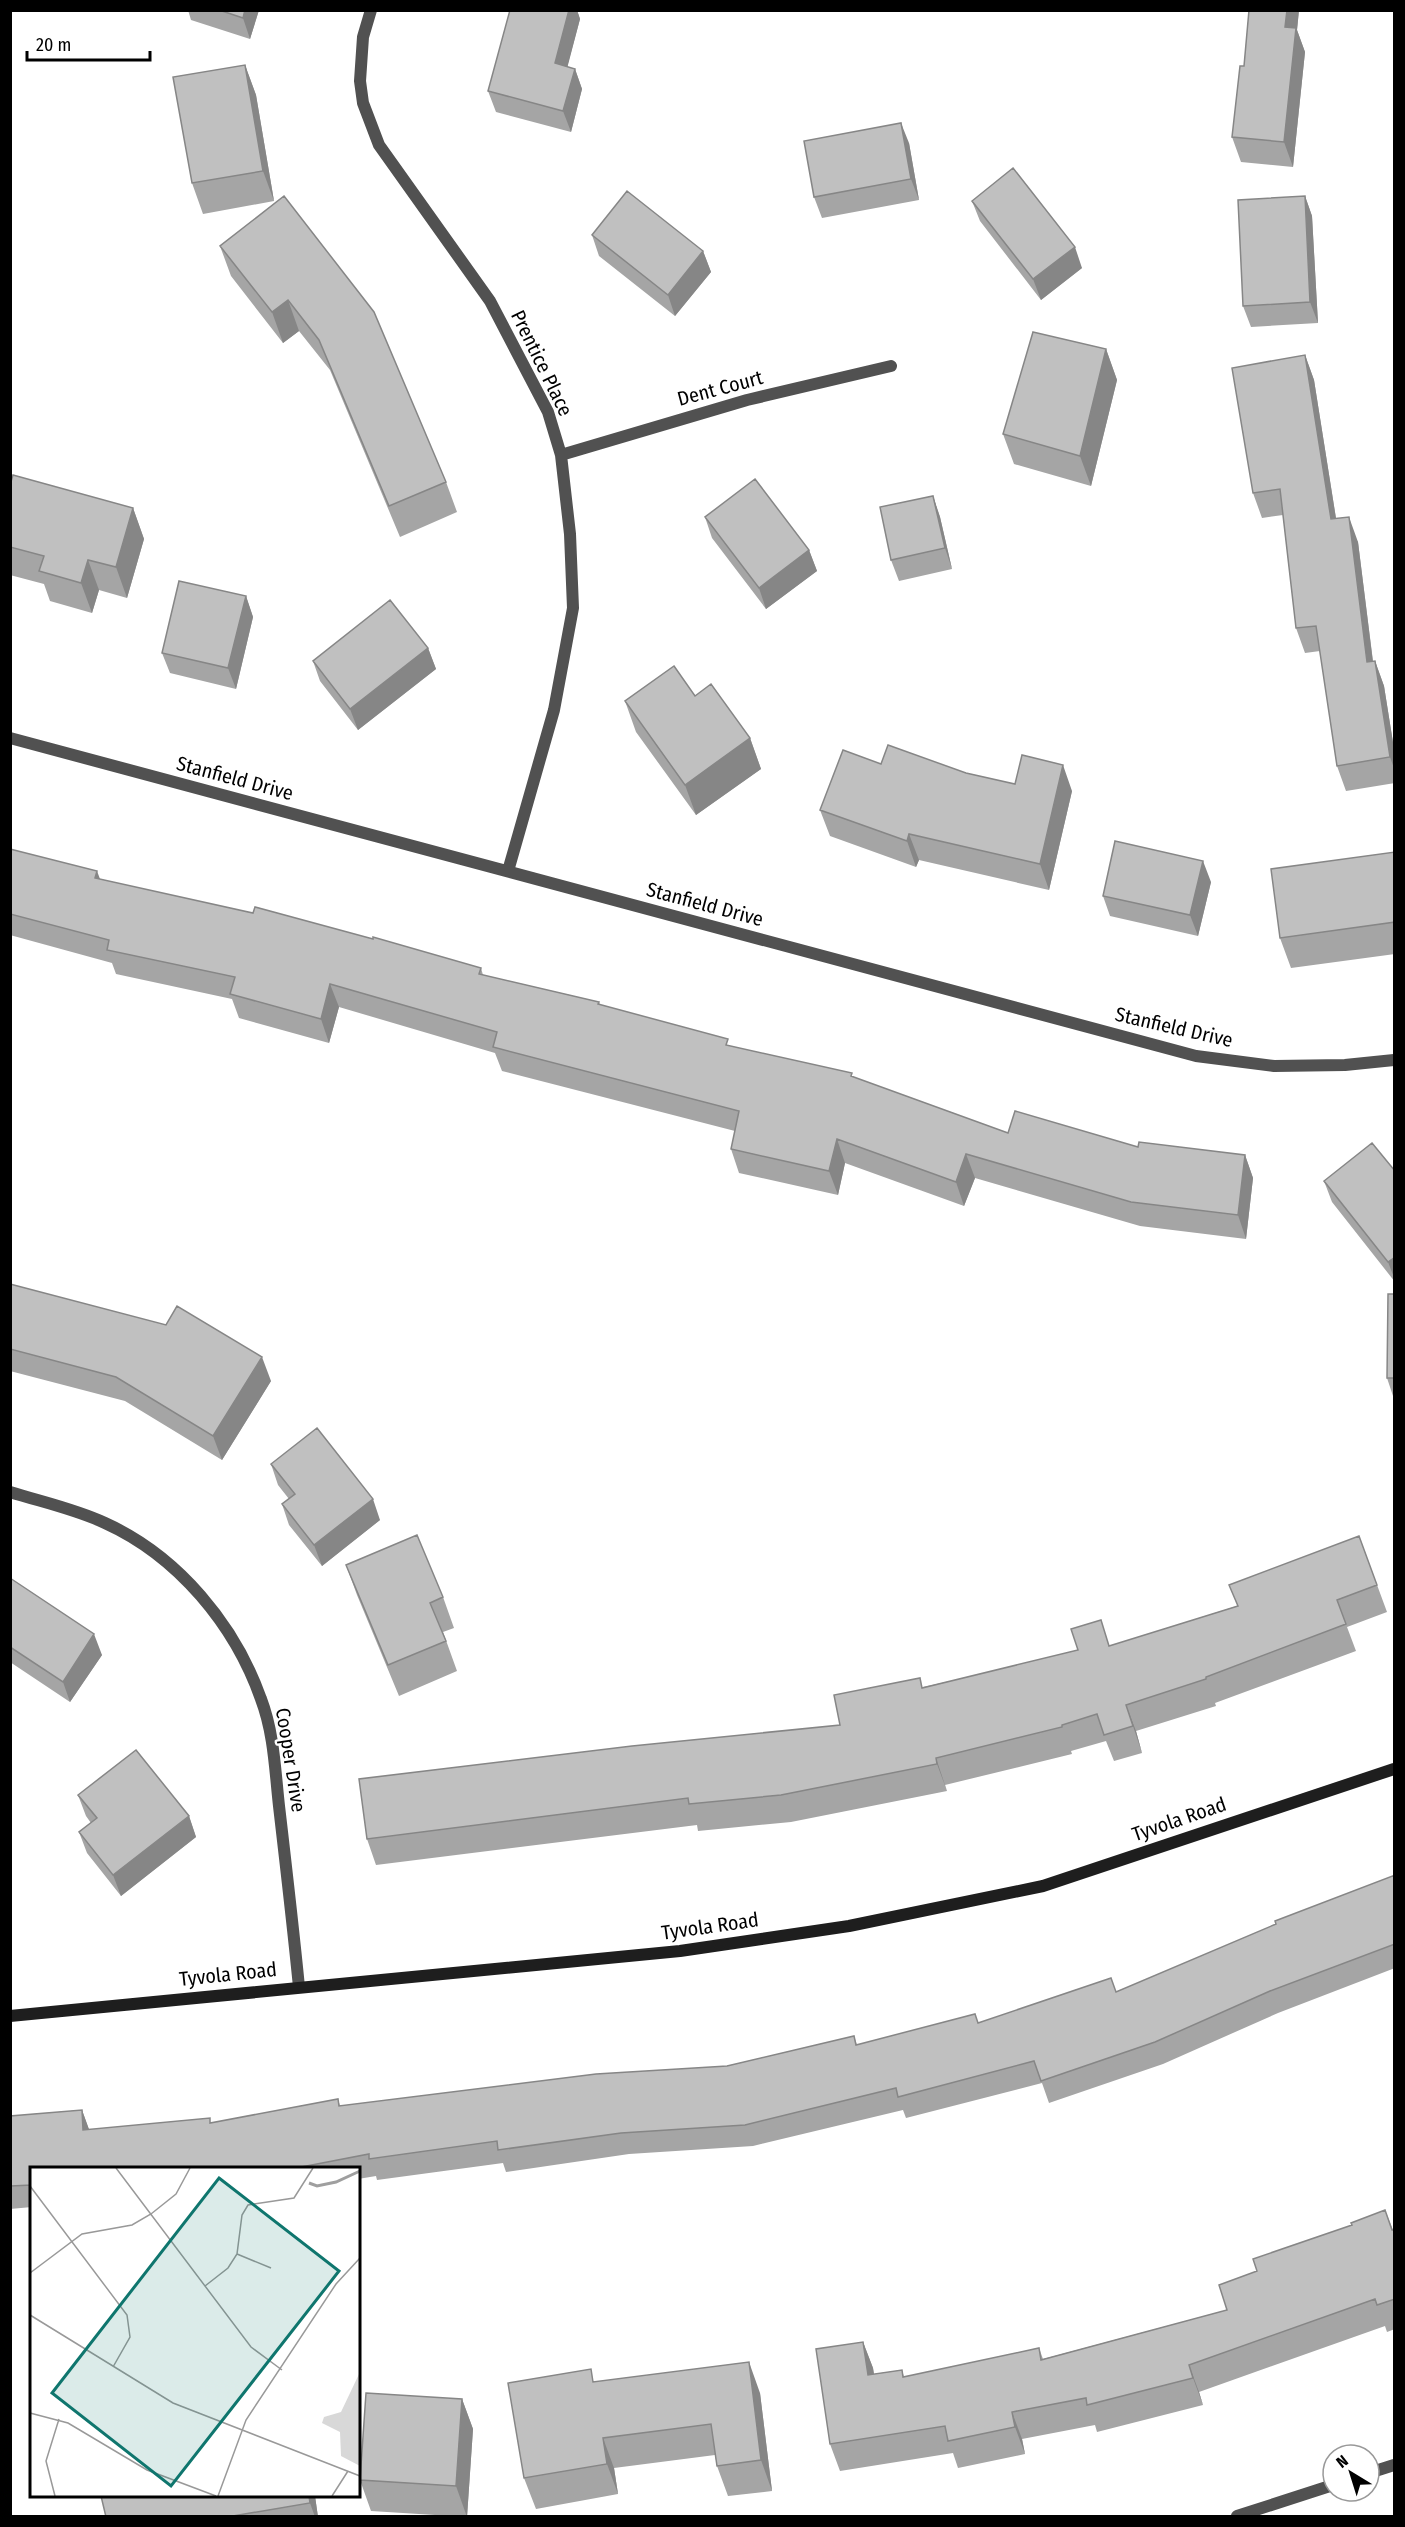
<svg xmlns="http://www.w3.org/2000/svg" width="1405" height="2527" font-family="'Fira Sans Condensed',sans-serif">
  <rect width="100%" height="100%" fill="#fff"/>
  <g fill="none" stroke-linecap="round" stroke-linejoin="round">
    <!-- street -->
    <path stroke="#515151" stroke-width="12" d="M 371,10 L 363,37 L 360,81 L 363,103 L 379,145 L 490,301 L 548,412 L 561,455 L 570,534 L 573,608 L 554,710 L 508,871
      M 561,455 L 747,400 L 891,366
      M 10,738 L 1196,1056 L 1274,1066 L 1345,1065 L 1394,1060
      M 10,1492 C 42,1502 75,1509 105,1523 C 178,1556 235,1625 261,1699 C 274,1733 275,1770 279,1806 C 286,1866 293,1926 299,1987
      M 1369,2473 L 1394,2465
      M 1237,2516 L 1333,2485"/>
    <!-- secondary -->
    <path stroke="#1e1e1e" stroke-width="12" d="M 10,2016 L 680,1951 L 849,1926 L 1043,1886 L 1394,1769"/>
  </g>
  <!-- wall -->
  <path fill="#a5a5a5" d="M 188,10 L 259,10 L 250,39 L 191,20 Z
    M 510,10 L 577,10 L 580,19 L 567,67 L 575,69 L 582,89 L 571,132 L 496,112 L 488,91 Z
    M 1249,10 L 1299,10 L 1297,30 L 1305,52 L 1293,167 L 1241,162 L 1232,137 L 1244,66 Z
    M 245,65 L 256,95 L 274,201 L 203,214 L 192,183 Z
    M 909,143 L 919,200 L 822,218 L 814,197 Z
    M 284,196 L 446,482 L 457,512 L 400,537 L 330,370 L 299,331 L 283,343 L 231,276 L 220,246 Z
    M 1305,196 L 1312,216 L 1318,323 L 1251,327 L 1243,306 Z
    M 972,201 L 1082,268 L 1041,300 L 980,221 Z
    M 592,235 L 703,251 L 711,272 L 675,316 L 599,256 Z
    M 1106,349 L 1117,380 L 1091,486 L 1014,464 L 1003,434 Z
    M 1305,355 L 1314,380 L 1336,518 L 1358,542 L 1373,661 L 1375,661 L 1384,686 L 1395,755 L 1395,783 L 1346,791 L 1337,766 L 1320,651 L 1305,653 L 1296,628 L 1283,515 L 1262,518 L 1253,493 Z
    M 10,485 L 133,508 L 144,539 L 127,598 L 99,590 L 92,613 L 50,601 L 44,584 L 10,575 Z
    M 933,496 L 940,517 L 952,569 L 899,581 L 891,560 Z
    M 705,517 L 809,550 L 817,571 L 766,609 L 712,538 Z
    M 246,596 L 253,617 L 236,689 L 170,673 L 162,653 Z
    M 428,648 L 436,669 L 358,730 L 320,681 L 313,661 Z
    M 695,696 L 750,738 L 761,769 L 696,815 L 636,732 L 625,701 Z
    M 881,764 L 966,773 L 1015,784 L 1072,791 L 1049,890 L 919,860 L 916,867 L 830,836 L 820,810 Z
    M 10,849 L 100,879 L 481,968 L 483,975 L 599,1002 L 600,1005 L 730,1046 L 853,1077 L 1008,1133 L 1138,1147 L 1245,1155 L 1253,1178 L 1246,1239 L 1140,1226 L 975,1178 L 964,1206 L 845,1163 L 838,1195 L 739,1173 L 731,1149 L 735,1131 L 502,1071 L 495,1053 L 339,1007 L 329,1043 L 239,1018 L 232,999 L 116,974 L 112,963 L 10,935 Z
    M 1395,852 L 1395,954 L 1291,968 L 1280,938 Z
    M 1211,882 L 1198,936 L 1110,916 L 1103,896 Z
    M 1395,1171 L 1395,1282 L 1332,1202 L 1324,1181 Z
    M 10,1284 L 271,1381 L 222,1460 L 125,1401 L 10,1371 Z
    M 1395,1294 L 1395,1399 L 1394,1399 L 1387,1378 Z
    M 271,1464 L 380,1520 L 322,1566 L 289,1525 L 282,1504 L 289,1499 L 278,1485 Z
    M 1359,1536 L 1387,1612 L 1347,1627 L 1356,1651 L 1215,1703 L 1216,1706 L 1136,1731 L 1142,1753 L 1114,1761 L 1106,1741 L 1071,1751 L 1072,1754 L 945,1785 L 947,1791 L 791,1822 L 698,1831 L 697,1825 L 376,1865 L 367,1839 L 840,1725 L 923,1687 L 1110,1646 L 1237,1606 Z
    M 346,1565 L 443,1597 L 454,1628 L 443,1632 L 457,1671 L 399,1696 L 357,1595 Z
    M 10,1578 L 102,1655 L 70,1702 L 10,1662 Z
    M 78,1795 L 189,1816 L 196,1837 L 121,1896 L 87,1853 L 79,1832 L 91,1823 L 86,1816 Z
    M 1395,1875 L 1395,1968 L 1278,2013 L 1163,2064 L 1049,2103 L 1042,2083 L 906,2118 L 903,2110 L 753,2146 L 629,2154 L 506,2172 L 503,2163 L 377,2180 L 376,2176 L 358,2179 L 358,2169 L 32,2169 L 32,2207 L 10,2209 L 10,2116 L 82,2110 L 89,2130 L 211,2123 L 338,2099 L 340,2106 L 727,2066 L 854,2036 L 857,2045 L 978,2023 L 1116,1992 Z
    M 1385,2210 L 1393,2230 L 1395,2230 L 1395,2329 L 1387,2332 L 1385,2326 L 1199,2392 L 1203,2405 L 1097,2432 L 1095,2425 L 1022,2439 L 1025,2454 L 958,2468 L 953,2453 L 840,2471 L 830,2444 L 863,2342 L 873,2368 L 874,2374 L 902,2370 L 904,2377 L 1039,2348 L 1043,2359 L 1227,2310 L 1257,2271 L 1352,2225 Z
    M 596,2382 L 760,2393 L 772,2491 L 728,2496 L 717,2466 L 715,2455 L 614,2468 L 618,2494 L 536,2509 L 524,2478 Z
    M 462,2399 L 473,2429 L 467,2517 L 371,2511 L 360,2480 Z
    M 315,2496 L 318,2517 L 106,2517 Z"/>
  <!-- shaded-wall -->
  <path fill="#868686" d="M 245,10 L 259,10 L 250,39 L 243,18 Z
    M 569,10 L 577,10 L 580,19 L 563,84 L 555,63 Z
    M 1287,10 L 1299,10 L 1297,30 L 1305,52 L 1293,167 L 1284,142 L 1285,27 Z
    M 245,65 L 256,95 L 274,201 L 263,171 Z
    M 575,69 L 582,89 L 571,132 L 563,111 Z
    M 901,123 L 909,143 L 919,200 L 911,179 Z
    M 1305,196 L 1312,216 L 1318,323 L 1310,302 Z
    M 1075,247 L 1082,268 L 1041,300 L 1033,279 Z
    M 703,251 L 711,272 L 675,316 L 668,295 Z
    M 288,300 L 299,331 L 283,343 L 272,312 Z
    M 1106,349 L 1117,380 L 1091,486 L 1080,456 Z
    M 1305,355 L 1314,380 L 1340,544 L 1331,519 Z
    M 933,496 L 940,517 L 952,569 L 945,548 Z
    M 133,508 L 144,539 L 127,598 L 116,567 Z
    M 1349,517 L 1358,542 L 1376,687 L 1367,662 Z
    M 809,550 L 817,571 L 766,609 L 759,588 Z
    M 88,560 L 99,590 L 92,613 L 81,583 Z
    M 246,596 L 253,617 L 236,689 L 228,668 Z
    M 428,648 L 436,669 L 358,730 L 350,709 Z
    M 1375,661 L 1384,686 L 1395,755 L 1395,771 L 1390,757 Z
    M 750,738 L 761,769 L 696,815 L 685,785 Z
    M 1063,765 L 1072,791 L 1049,890 L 1040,864 Z
    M 909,834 L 919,860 L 916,867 L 907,841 Z
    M 1203,861 L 1211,882 L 1198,936 L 1190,915 Z
    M 97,871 L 106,895 L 95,878 Z
    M 330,984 L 339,1007 L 329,1043 L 321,1019 Z
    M 837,1139 L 845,1163 L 838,1195 L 829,1171 Z
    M 966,1154 L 975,1178 L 964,1206 L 956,1182 Z
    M 1245,1155 L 1253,1178 L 1246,1239 L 1238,1215 Z
    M 1395,1257 L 1395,1280 L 1388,1262 Z
    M 262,1357 L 271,1381 L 222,1460 L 213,1436 Z
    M 373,1499 L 380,1520 L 322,1566 L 314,1545 Z
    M 94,1634 L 102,1655 L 70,1702 L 63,1682 Z
    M 1126,1705 L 1136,1731 L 1142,1753 Z
    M 936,1758 L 947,1791 L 937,1764 Z
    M 189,1816 L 196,1837 L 121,1896 L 113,1875 Z
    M 82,2110 L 90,2132 L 83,2130 Z
    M 863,2342 L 873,2368 L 878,2402 L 868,2375 Z
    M 749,2362 L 760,2393 L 772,2491 L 761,2460 Z
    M 1189,2365 L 1199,2392 L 1203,2405 L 1193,2378 Z
    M 462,2399 L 473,2429 L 467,2517 L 456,2486 Z
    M 1012,2412 L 1022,2439 L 1025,2454 L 1015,2427 Z
    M 603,2438 L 614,2468 L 618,2494 L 607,2464 Z
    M 309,2496 L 315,2496 L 318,2517 L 315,2517 L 310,2503 Z"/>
  <!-- building -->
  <path fill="#c0c0c0" stroke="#868686" stroke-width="1.5" d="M 219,10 L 245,10 L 243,18 Z
    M 510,10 L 569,10 L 555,63 L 575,69 L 563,111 L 488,91 Z
    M 1249,10 L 1287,10 L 1285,27 L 1296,28 L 1284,142 L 1232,137 L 1240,66 L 1244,66 Z
    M 245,65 L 263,171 L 192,183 L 173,77 Z
    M 901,123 L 911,179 L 814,197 L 804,141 Z
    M 1013,168 L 1075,247 L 1033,279 L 972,201 Z
    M 627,191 L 703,251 L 668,295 L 592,235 Z
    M 284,196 L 374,312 L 446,482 L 389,506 L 319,340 L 288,300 L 272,312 L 220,246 Z
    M 1305,196 L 1310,302 L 1243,306 L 1238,200 Z
    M 1033,332 L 1106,349 L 1080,456 L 1003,434 Z
    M 1305,355 L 1331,519 L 1349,517 L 1367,662 L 1375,661 L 1390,757 L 1337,766 L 1316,626 L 1296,628 L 1280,489 L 1253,493 L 1232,368 Z
    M 13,475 L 133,508 L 116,567 L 88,560 L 81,583 L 39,571 L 44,556 L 10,547 L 10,485 Z
    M 755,479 L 809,550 L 759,588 L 705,517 Z
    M 933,496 L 945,548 L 891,560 L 880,507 Z
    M 179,581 L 246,596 L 228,668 L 162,653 Z
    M 390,600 L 428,648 L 350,709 L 313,661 Z
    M 674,666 L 695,696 L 711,684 L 750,738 L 685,785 L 625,701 Z
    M 888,745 L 966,773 L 1015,784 L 1022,755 L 1063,765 L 1040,864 L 909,834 L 907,841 L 820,810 L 843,750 L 881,764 Z
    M 1115,841 L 1203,861 L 1190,915 L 1103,896 Z
    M 10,849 L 97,871 L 95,878 L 253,913 L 255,907 L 373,939 L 373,937 L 481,968 L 479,974 L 599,1002 L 598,1004 L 728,1039 L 726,1045 L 852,1073 L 851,1076 L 1008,1133 L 1015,1111 L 1138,1147 L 1139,1142 L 1245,1155 L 1238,1215 L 1131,1202 L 966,1154 L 956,1182 L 837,1139 L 829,1171 L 731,1149 L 739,1111 L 493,1047 L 497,1032 L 330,984 L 321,1019 L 230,994 L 235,977 L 107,950 L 109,940 L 10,914 Z
    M 1395,852 L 1395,922 L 1280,938 L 1271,869 Z
    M 1372,1143 L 1395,1171 L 1395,1257 L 1388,1262 L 1324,1181 Z
    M 10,1284 L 166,1325 L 177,1306 L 262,1357 L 213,1436 L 116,1377 L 10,1349 Z
    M 1388,1294 L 1395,1294 L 1395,1378 L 1387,1378 Z
    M 317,1428 L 373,1499 L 314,1545 L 282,1504 L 295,1494 L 271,1464 Z
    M 417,1535 L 443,1597 L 430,1603 L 446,1641 L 388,1665 L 346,1565 Z
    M 1359,1536 L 1377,1585 L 1337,1600 L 1346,1624 L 1206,1677 L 1206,1679 L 1126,1705 L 1133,1726 L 1104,1735 L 1097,1714 L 1062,1725 L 1062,1727 L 936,1758 L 937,1764 L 781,1795 L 689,1804 L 688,1798 L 367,1839 L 359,1779 L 632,1746 L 840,1725 L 834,1695 L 920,1678 L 922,1688 L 1078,1650 L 1071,1629 L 1101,1620 L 1109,1646 L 1238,1606 L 1229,1585 Z
    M 10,1578 L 94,1634 L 63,1682 L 10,1647 Z
    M 136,1750 L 189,1816 L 113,1875 L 79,1832 L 97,1818 L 78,1795 Z
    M 1395,1875 L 1395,1944 L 1270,1991 L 1155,2042 L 1041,2081 L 1034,2061 L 898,2097 L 896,2088 L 745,2125 L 621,2133 L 498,2150 L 497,2141 L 369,2159 L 369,2154 L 291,2169 L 32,2169 L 32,2185 L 10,2186 L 10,2116 L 82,2110 L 83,2130 L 210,2118 L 210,2123 L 338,2099 L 339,2106 L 596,2074 L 727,2066 L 854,2036 L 856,2045 L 975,2014 L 978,2023 L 1111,1978 L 1116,1992 L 1276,1924 L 1275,1921 Z
    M 1385,2210 L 1392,2230 L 1395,2230 L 1395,2299 L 1377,2305 L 1375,2299 L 1189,2365 L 1193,2378 L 1087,2405 L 1086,2398 L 1012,2412 L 1015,2427 L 948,2441 L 945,2426 L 830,2444 L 816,2349 L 863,2342 L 868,2375 L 902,2370 L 903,2377 L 1039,2348 L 1041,2360 L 1227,2310 L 1219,2285 L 1257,2271 L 1253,2259 L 1352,2225 L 1351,2223 Z
    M 749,2362 L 761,2460 L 717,2466 L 711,2424 L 603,2438 L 607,2464 L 524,2478 L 508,2383 L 591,2369 L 593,2382 Z
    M 366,2393 L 462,2399 L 456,2486 L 360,2480 Z
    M 101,2496 L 309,2496 L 310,2503 L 227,2517 L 106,2517 Z"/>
  <g text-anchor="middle" stroke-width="4.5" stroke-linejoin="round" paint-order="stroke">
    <!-- street labels -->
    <g font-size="20" fill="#000" stroke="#fff">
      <text transform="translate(542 363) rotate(64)" y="7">Prentice Place</text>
      <text transform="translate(720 388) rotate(-15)" y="7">Dent Court</text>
      <text transform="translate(235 778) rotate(15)" y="7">Stanfield Drive</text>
      <text transform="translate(705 904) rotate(15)" y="7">Stanfield Drive</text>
      <text transform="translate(1174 1027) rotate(13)" y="7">Stanfield Drive</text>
      <text transform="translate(291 1760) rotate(81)" y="7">Cooper Drive</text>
      <text transform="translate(1179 1819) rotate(-19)" y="7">Tyvola Road</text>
      <text transform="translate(710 1926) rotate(-8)" y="7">Tyvola Road</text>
      <text transform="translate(228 1974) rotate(-6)" y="7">Tyvola Road</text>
    </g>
  </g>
  <!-- overview -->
  <g transform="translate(30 2167)">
    <rect width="330" height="330" fill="#fff"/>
    <path d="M 330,205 L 330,299 L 311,289 L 310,265 L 292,256 L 294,250 L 311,245 Z" fill="#d8d8d8"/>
    <path fill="none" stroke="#9f9f9f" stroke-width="3" d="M 279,16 L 287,19 L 306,15 L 330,4"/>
    <path fill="none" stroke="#999" stroke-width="1.5" d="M 86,1 L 221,180 L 252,203M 0,19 L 97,148 L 100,170 L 83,200M 207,87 L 241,101M 0,106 L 52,67 L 102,58 L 121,47 L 146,27 L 160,1M 175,119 L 198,101 L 207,87 L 212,48 L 218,38 L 264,31 L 283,1M 0,148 L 143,236 L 330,309M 0,246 L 38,256 L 117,303 L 186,329M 25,329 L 16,294 L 29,252M 188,329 L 216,253 L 306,117 L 330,91M 302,329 L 318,304"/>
    <path fill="#0f766e" fill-opacity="0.15" stroke="#0f766e" stroke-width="3" d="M 189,11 L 309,104 L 141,319 L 22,226 Z"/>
    <rect width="330" height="330" fill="none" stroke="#000" stroke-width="3"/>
  </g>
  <!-- border -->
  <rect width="1405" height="2527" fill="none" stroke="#000000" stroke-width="24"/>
  <!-- north arrow -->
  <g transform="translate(1351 2473) rotate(322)"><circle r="28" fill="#ffffff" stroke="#999999" stroke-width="1.5"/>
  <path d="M0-4.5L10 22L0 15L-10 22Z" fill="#000000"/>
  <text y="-9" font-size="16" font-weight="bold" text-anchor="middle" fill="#000000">N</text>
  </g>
  <!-- scale -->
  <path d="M27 51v9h123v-9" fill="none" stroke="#000000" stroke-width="3"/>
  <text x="36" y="51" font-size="18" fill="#000000" stroke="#ffffff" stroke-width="4.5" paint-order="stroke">20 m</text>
</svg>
